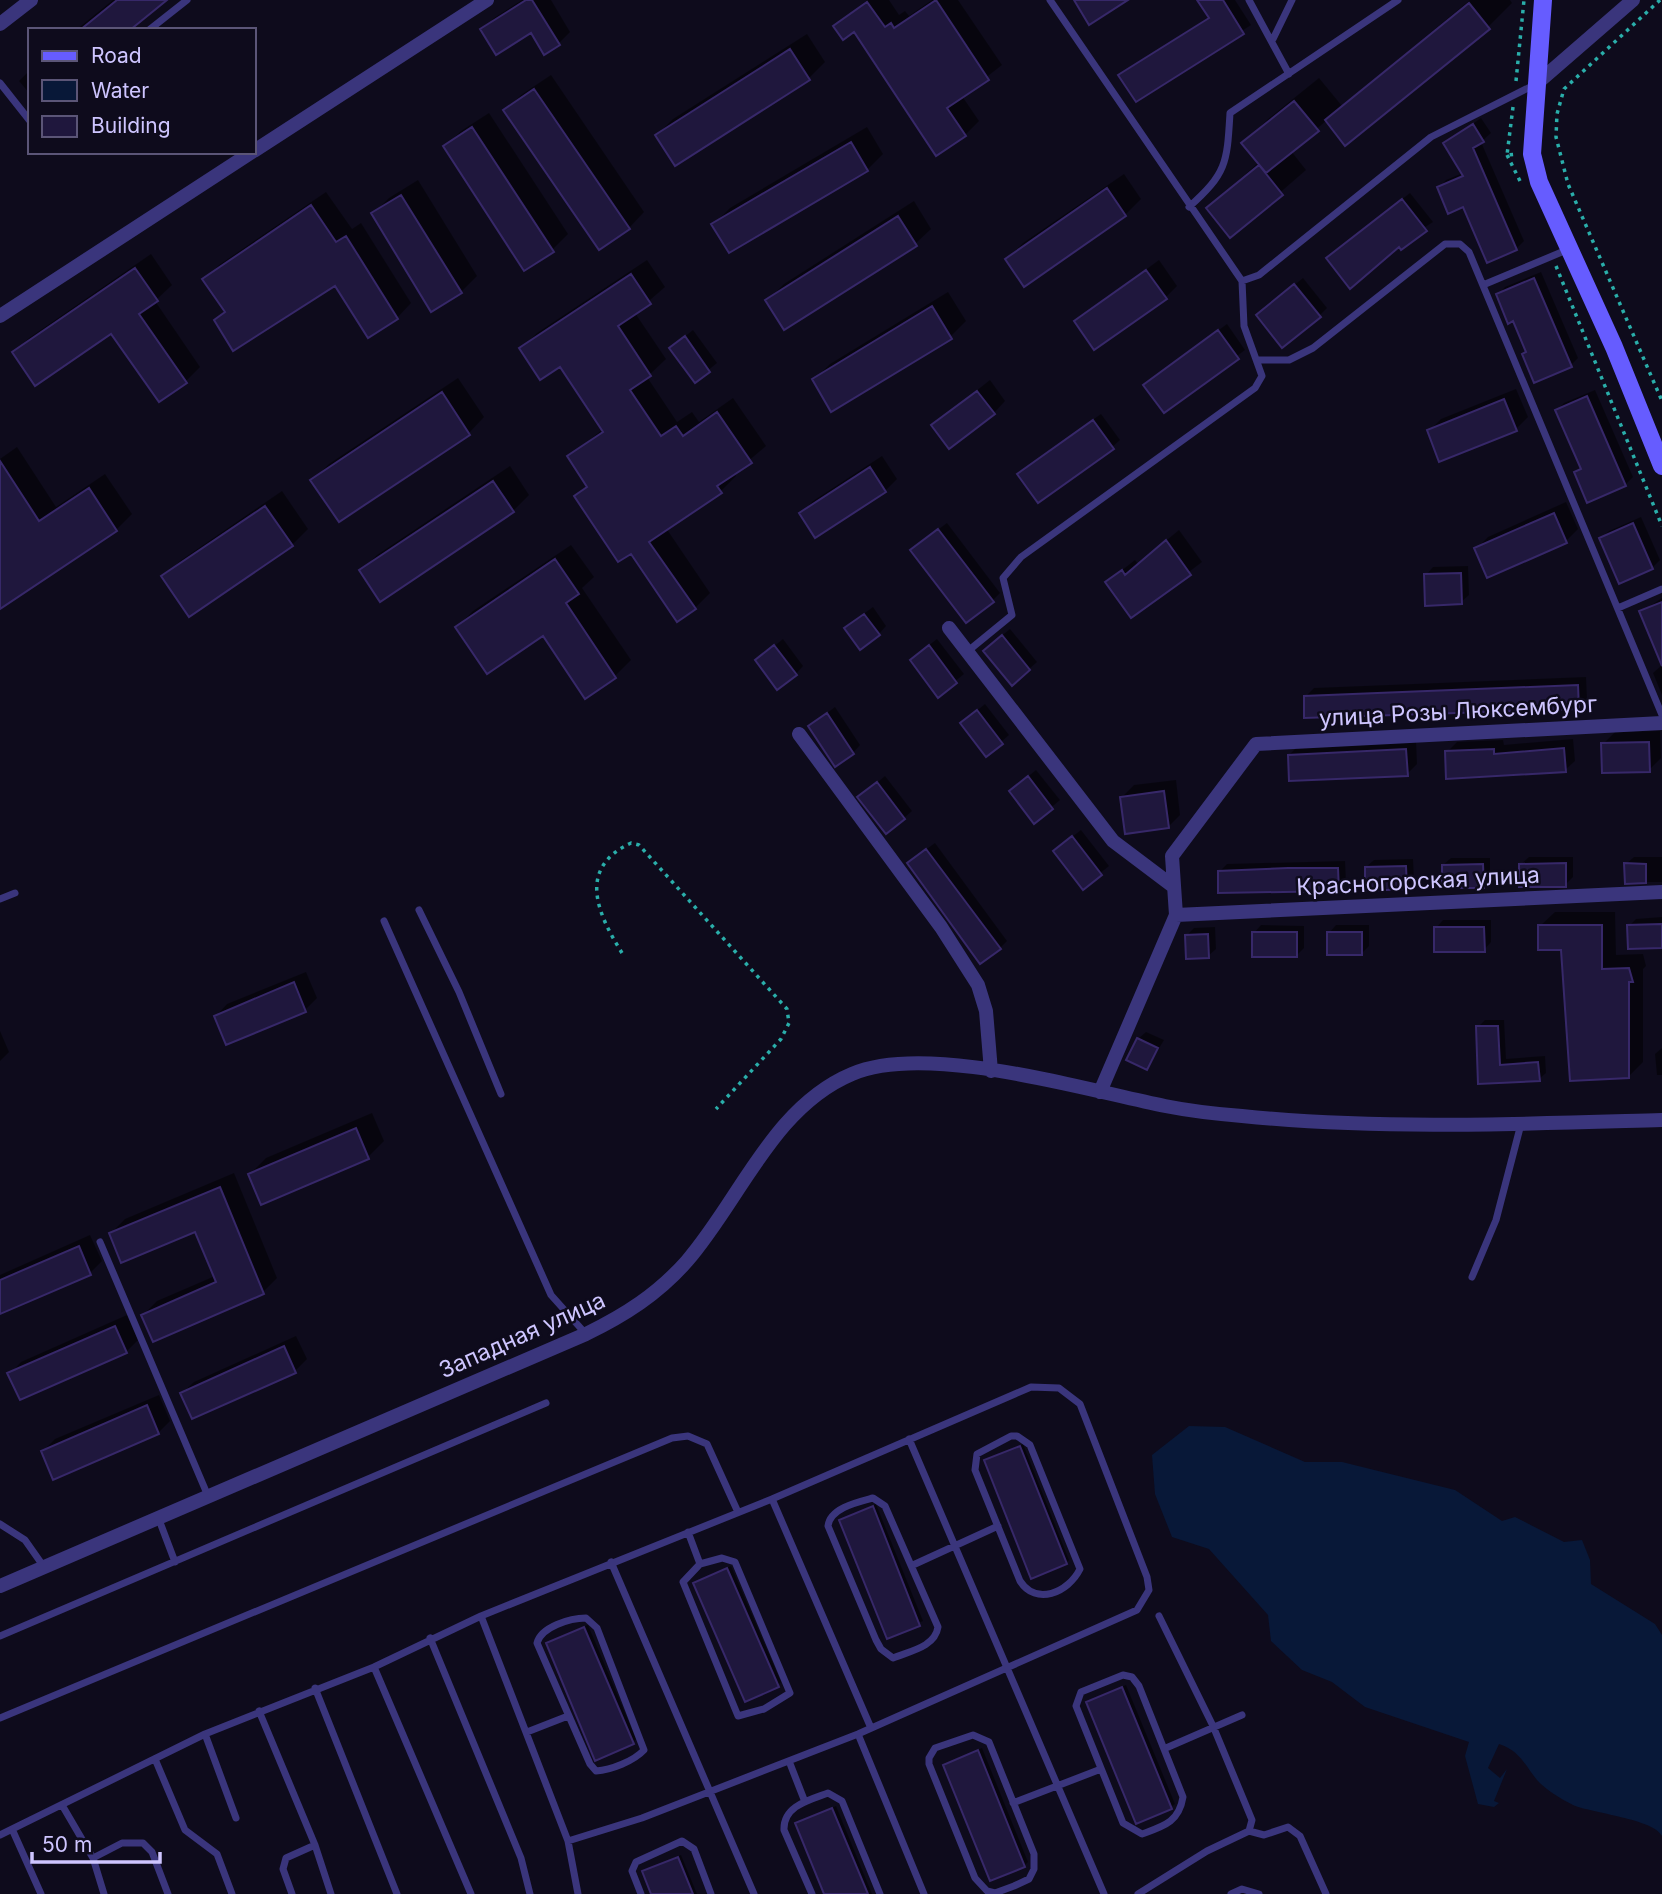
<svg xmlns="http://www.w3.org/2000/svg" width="1662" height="1894" font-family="Inter,sans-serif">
  <rect width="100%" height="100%" fill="#0e0b1c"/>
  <!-- water -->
  <path fill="#081838" d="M 1189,1426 L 1225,1427 L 1305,1462 L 1342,1462 L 1455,1490 L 1502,1521 L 1515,1517 L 1564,1542 L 1582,1540 L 1590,1560 L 1591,1584 L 1655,1624 L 1662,1635 L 1662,1836 C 1654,1819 1591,1813 1573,1805 C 1561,1799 1546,1790 1537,1780 C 1524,1764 1520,1751 1499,1744 L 1488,1768 L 1500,1778 L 1507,1769 L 1494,1801 L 1499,1803 L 1494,1807 L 1478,1804 L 1465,1756 L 1469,1742 L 1365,1707 L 1332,1682 L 1302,1670 L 1271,1641 L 1268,1615 L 1209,1549 L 1172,1537 L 1155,1494 L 1152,1455 Z"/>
  <!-- shadow -->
  <path fill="#0007" d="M 113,0 L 164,0 L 127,30 L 76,30 Z
    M 522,0 L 551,0 L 570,32 L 559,43 L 531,30 L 483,29 L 494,18 Z
    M 867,0 L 889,0 L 899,15 L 905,11 L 909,16 L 932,0 L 958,0 L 1002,65 L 962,96 L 979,121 L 965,135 L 854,29 L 835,26 Z
    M 1200,0 L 1235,0 L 1251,25 L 1136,100 L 1121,75 L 1210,16 Z
    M 1470,0 L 1510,0 L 1512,3 L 1488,27 L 1327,120 L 1291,151 L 1306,170 L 1230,236 L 1208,208 L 1259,162 L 1244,143 L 1268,119 L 1319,78 L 1342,106 Z
    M 807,34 L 825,62 L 809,78 L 675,163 L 657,135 L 673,119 Z
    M 30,70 L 30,94 L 19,81 Z
    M 551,75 L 644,212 L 629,228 L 505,111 L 521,95 Z
    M 489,113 L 568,234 L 552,250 L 445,147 L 461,131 Z
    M 1481,118 L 1491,133 L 1481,142 L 1524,241 L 1516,249 L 1439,188 L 1446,180 L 1463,173 L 1445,144 Z
    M 867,127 L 883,154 L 867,170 L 714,224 L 730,208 Z
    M 1124,174 L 1141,199 L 1125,215 L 1024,284 L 1007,259 L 1023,243 Z
    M 418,180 L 477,276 L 461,292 L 373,214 L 389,198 Z
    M 326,192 L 352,229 L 361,223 L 411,303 L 397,318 L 336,284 L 216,320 L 225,310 L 204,280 L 219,265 Z
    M 1410,193 L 1433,222 L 1399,244 L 1350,287 L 1328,258 Z
    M 914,201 L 931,229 L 915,244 L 768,300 L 784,284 Z
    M 151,254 L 172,285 L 155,301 L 200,367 L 186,381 L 112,331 L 14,353 L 29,338 Z
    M 647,260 L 665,287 L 635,313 L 666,359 L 647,377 L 677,422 L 692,412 L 699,422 L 733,398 L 766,446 L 734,473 L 736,476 L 720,492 L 666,528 L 710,593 L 695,608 L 576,497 L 588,485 L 569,457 L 603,429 L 560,365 L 521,349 L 537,333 Z
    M 1159,260 L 1177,286 L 1165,298 L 1076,321 Z
    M 1541,272 L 1578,358 L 1571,365 L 1524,354 L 1528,350 L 1514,319 L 1498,295 L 1505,287 Z
    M 1303,278 L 1327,308 L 1319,316 L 1266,308 Z
    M 948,292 L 966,321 L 950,337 L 814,380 L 830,364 Z
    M 1227,324 L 1245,350 L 1164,410 L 1145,385 Z
    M 693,330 L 717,363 L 695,381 L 671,348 Z
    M 458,378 L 484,417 L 469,433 L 313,480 L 329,464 Z
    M 990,380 L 1005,401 L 994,413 L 933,425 Z
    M 1516,389 L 1528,417 L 1516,429 L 1429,431 L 1441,419 Z
    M 1595,390 L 1633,477 L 1625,485 L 1576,473 L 1582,467 L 1557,410 L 1564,403 Z
    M 1101,414 L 1120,440 L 1112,447 L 1027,467 Z
    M 17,447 L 56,507 L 105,474 L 132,514 L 116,530 L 0,605 L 0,459 Z
    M 882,456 L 897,479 L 885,491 L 816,535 L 801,513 L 813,501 Z
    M 510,466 L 529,495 L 513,511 L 381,599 L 361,571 L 377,555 Z
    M 282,491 L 308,529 L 292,545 L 164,577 L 180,561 Z
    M 1566,502 L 1578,529 L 1566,541 L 1488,575 L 1477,548 L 1488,537 Z
    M 1641,517 L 1660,560 L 1652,568 L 1601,538 L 1609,531 Z
    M 947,523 L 1000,593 L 993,600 L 920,543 Z
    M 1179,530 L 1202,562 L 1131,616 L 1107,582 L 1135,560 L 1138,564 Z
    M 571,545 L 594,577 L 582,588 L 631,660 L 615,676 L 586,696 L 543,634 L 457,627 L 473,611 Z
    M 1468,566 L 1469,595 L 1461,602 L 1426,575 L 1433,567 Z
    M 1662,598 L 1662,662 L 1641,612 Z
    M 873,607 L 886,626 L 879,634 L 854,621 Z
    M 1010,629 L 1037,662 L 1029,669 L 993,643 Z
    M 783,639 L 803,666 L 796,674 L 757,660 Z
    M 937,639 L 964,674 L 938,695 L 919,653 Z
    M 1662,665 L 1662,695 L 1653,673 Z
    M 1586,677 L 1587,699 L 1578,707 L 1305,697 L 1314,688 Z
    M 985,704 L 1009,735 L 986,755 L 962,723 Z
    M 835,707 L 860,745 L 853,753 L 810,726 Z
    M 1660,731 L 1661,758 L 1649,770 L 1603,744 L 1615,732 Z
    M 1573,739 L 1575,761 L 1565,770 L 1447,752 L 1457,742 L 1503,740 L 1504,745 Z
    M 1416,740 L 1417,764 L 1407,774 L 1289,755 L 1299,745 Z
    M 1036,770 L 1060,800 L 1035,821 L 1019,784 Z
    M 885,776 L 912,811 L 904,818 L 865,793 Z
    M 1176,780 L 1180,815 L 1168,827 L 1122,797 L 1134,785 Z
    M 1081,830 L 1109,866 L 1083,887 L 1063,844 Z
    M 935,843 L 1007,941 L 1000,948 L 917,856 Z
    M 1529,857 L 1573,857 L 1573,877 L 1565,885 L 1521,864 Z
    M 1634,857 L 1662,857 L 1662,882 L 1627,882 L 1626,864 Z
    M 1451,858 L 1490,858 L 1490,878 L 1483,886 L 1443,865 Z
    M 1413,859 L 1414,880 L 1406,888 L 1366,867 L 1374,860 Z
    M 1345,861 L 1346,882 L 1338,889 L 1220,871 L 1227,864 Z
    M 1555,912 L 1615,912 L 1616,955 L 1643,954 L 1646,966 L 1643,969 L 1643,1062 L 1628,1077 L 1563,948 L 1540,926 Z
    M 1662,917 L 1662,946 L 1629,926 L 1636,919 Z
    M 1443,920 L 1491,920 L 1491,942 L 1484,950 L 1436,928 Z
    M 1261,925 L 1304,926 L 1304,948 L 1296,956 L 1254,933 Z
    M 1336,925 L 1369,925 L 1369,946 L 1362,953 L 1329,933 Z
    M 1215,927 L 1216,949 L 1208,956 L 1187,935 L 1194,928 Z
    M 306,972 L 317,998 L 305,1010 L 216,1016 L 227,1004 Z
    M 1485,1020 L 1504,1020 L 1506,1059 L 1545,1056 L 1546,1073 L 1539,1079 L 1480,1083 L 1478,1027 Z
    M 0,1031 L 9,1052 L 0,1061 Z
    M 1146,1032 L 1164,1040 L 1147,1068 L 1138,1039 Z
    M 1662,1048 L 1662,1075 L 1657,1075 L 1655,1054 Z
    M 372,1113 L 384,1141 L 368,1157 L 250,1174 L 266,1158 Z
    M 234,1173 L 277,1278 L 263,1292 L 143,1315 L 157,1301 L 215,1276 L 196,1230 L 111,1233 L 125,1219 Z
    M 90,1235 L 102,1261 L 90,1273 L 0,1312 L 0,1275 Z
    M 127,1315 L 138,1340 L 126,1352 L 10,1374 L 21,1362 Z
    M 296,1336 L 307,1359 L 295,1371 L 182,1393 L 194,1382 Z
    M 159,1395 L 170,1421 L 158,1433 L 43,1451 L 55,1439 Z
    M 1023,1444 L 1069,1560 L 1066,1563 L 986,1461 Z
    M 876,1504 L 923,1621 L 888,1637 L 841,1520 Z
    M 731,1566 L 781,1682 L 778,1685 L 695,1583 Z
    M 588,1625 L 636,1739 L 633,1743 L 548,1643 Z
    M 1126,1685 L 1175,1804 L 1171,1807 L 1088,1702 Z
    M 982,1748 L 1028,1862 L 1024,1866 L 945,1765 Z
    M 836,1806 L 872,1894 L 826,1894 L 797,1824 Z
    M 681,1855 L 697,1894 L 653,1894 L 644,1872 Z"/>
  <!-- building -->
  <path fill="#1f173d" stroke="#372869" stroke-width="2" d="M 117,0 L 167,0 L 130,30 L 80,30 Z
    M 526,0 L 532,0 L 560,45 L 544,55 L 531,33 L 496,55 L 480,29 Z
    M 936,0 L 989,80 L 947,108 L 966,136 L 936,156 L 854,32 L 843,40 L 833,26 L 867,2 L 885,27 L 891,23 L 894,28 Z
    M 1074,0 L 1128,0 L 1089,25 Z
    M 1197,0 L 1223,0 L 1244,34 L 1136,102 L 1118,75 L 1209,18 Z
    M 1469,3 L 1490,29 L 1345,146 L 1325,120 Z
    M 790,49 L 810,80 L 675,166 L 655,135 Z
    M 534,89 L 630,229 L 599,250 L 503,110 Z
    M 1294,101 L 1319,131 L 1266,173 L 1241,143 Z
    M 1473,124 L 1484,142 L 1473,148 L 1517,250 L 1487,263 L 1463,207 L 1448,214 L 1437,187 L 1463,176 L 1443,143 Z
    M 472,127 L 554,252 L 524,271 L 443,146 Z
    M 851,142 L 868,171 L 729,253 L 711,224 Z
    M 1259,165 L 1283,195 L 1230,238 L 1206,208 Z
    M 1107,188 L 1126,216 L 1024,287 L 1005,259 Z
    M 401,195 L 462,293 L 431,312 L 371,213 Z
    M 1402,199 L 1427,231 L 1401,250 L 1399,247 L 1350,289 L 1326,258 Z
    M 311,205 L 336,242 L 346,236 L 398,319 L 368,338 L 335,286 L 233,351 L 214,320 L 225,312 L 202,279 Z
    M 898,216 L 917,246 L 784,330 L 765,300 Z
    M 135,268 L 158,301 L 139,314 L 187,383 L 159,402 L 111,334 L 35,386 L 12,352 Z
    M 1146,270 L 1167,299 L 1094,350 L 1074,321 Z
    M 631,274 L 651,304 L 618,326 L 651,376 L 630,390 L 661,436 L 676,426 L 683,436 L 717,412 L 752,463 L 717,486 L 722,493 L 649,542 L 696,609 L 677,622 L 631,554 L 618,562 L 574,496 L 587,487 L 567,456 L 603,432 L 560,367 L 540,380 L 519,348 Z
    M 1534,278 L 1572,367 L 1534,383 L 1522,354 L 1526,352 L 1513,321 L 1508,324 L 1496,294 Z
    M 1294,284 L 1321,317 L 1282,348 L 1256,315 Z
    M 932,306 L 952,339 L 831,412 L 812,379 Z
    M 1218,330 L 1239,359 L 1164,413 L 1143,385 Z
    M 685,336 L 710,372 L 695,383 L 669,348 Z
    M 977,391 L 995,414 L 949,449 L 931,425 Z
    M 442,392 L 470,435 L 339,522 L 310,480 Z
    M 1587,396 L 1626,486 L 1587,503 L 1574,472 L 1581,469 L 1555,410 Z
    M 1504,399 L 1517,431 L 1439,462 L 1427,430 Z
    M 1093,420 L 1114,449 L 1038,503 L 1017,474 Z
    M 0,461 L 39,521 L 89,488 L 117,531 L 0,609 Z
    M 870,467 L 886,492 L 815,538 L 799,513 Z
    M 493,481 L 514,512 L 380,602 L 359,570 Z
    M 265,506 L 293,546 L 189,617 L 161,576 Z
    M 1554,513 L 1567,543 L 1487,578 L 1474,548 Z
    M 1633,523 L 1653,569 L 1619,584 L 1599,538 Z
    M 938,529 L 994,602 L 966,623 L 910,550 Z
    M 1166,540 L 1191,575 L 1131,618 L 1105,582 L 1122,570 L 1125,575 Z
    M 555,559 L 579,594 L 566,603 L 616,678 L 585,699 L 543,636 L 487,674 L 455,627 Z
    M 1461,573 L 1462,604 L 1425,606 L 1424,574 Z
    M 1662,602 L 1662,666 L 1639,611 Z
    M 864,614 L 880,635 L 860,650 L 844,628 Z
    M 1002,635 L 1030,670 L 1012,686 L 983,651 Z
    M 774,645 L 797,675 L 777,690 L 755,660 Z
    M 929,645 L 957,683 L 938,698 L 910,660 Z
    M 1578,685 L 1579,709 L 1304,718 L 1304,696 Z
    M 977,710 L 1003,744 L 986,757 L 960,723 Z
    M 827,713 L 854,754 L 835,767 L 808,726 Z
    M 1649,742 L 1650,772 L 1602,773 L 1601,743 Z
    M 1564,748 L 1566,772 L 1446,779 L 1445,751 L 1494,749 L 1494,754 Z
    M 1406,749 L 1408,776 L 1289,781 L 1288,755 Z
    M 1028,776 L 1053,809 L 1034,824 L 1009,791 Z
    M 877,782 L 905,819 L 886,834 L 857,797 Z
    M 1164,791 L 1169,828 L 1125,834 L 1120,797 Z
    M 1072,836 L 1102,875 L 1083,890 L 1053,851 Z
    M 926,849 L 1001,949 L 980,964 L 907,863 Z
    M 1566,863 L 1566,887 L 1519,887 L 1519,864 Z
    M 1624,863 L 1646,864 L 1646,883 L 1625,884 Z
    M 1483,864 L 1484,888 L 1442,888 L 1442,865 Z
    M 1406,866 L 1407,889 L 1365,891 L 1365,867 Z
    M 1288,868 L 1338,868 L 1339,891 L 1218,893 L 1218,871 Z
    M 1662,924 L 1662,948 L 1628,949 L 1627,925 Z
    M 1538,925 L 1602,925 L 1602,969 L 1629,968 L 1633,982 L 1629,982 L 1629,1078 L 1570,1081 L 1561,950 L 1538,950 Z
    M 1434,927 L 1484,927 L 1485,952 L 1434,952 Z
    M 1252,932 L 1297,932 L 1297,957 L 1252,957 Z
    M 1327,932 L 1362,932 L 1362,955 L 1327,955 Z
    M 1208,934 L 1209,958 L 1186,959 L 1185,935 Z
    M 294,982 L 306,1012 L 226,1045 L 214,1016 Z
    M 1476,1026 L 1498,1026 L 1500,1065 L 1538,1062 L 1540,1081 L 1478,1084 Z
    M 1137,1038 L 1158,1048 L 1147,1070 L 1126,1060 Z
    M 356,1128 L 369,1159 L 261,1205 L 248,1174 Z
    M 220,1187 L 264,1294 L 153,1342 L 141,1315 L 216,1282 L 195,1232 L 121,1263 L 109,1233 Z
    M 79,1246 L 91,1275 L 0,1314 L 0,1280 Z
    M 115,1326 L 127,1353 L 20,1400 L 7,1373 Z
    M 284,1346 L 296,1373 L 192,1419 L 180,1393 Z
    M 147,1405 L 159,1434 L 53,1480 L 41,1451 Z
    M 1020,1446 L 1067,1564 L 1031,1579 L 984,1460 Z
    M 873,1506 L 920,1626 L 887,1639 L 839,1520 Z
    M 727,1568 L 779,1687 L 745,1702 L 693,1583 Z
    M 584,1627 L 634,1744 L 595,1761 L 546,1643 Z
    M 1122,1687 L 1172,1809 L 1136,1824 L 1086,1702 Z
    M 978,1750 L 1025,1867 L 990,1881 L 943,1765 Z
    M 832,1808 L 868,1894 L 824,1894 L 795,1823 Z
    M 678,1857 L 693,1894 L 651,1894 L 642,1871 Z"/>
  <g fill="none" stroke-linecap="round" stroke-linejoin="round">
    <!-- path -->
    <path stroke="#2aaeaa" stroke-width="3.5" stroke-dasharray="3.5 5" stroke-linecap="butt" d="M 1660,0 L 1564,89 L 1557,114 L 1556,137 L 1568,184 L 1662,401
      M 1516,81 L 1524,0
      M 1513,107 L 1507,155 L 1517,154
      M 1507,155 L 1520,181
      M 1556,266 L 1662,526
      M 622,953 C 597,913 577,868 631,843 L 639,845 L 787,1009 L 789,1023 L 781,1039 L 716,1109"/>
    <!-- lane -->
    <path stroke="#3a357c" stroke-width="7" d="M 1249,0 L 1289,74
      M 149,30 L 187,0
      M 1273,39 L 1292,0
      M 0,83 L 30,121
      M 1189,207 C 1227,173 1227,163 1230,113 L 1398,0
      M 1242,281 L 1259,275 L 1431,137 L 1534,85
      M 1483,285 L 1569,249
      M 1258,360 L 1289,360 L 1313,348 L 1445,244 L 1460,244 L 1469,252 L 1662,715
      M 1618,608 L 1662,589
      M 968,651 L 1012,615 L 1003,578 L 1021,557 L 1255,388 L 1262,376 L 1244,326 L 1242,281 L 1050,0
      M 0,899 L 15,893
      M 419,910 L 459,992 L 501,1094
      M 384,921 L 551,1295 L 585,1333
      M 100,1242 L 208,1496
      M 1472,1277 L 1496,1220 L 1521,1124
      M 1011,1436 L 1017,1436 L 1030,1445 L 1080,1569 C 1068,1593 1036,1606 1020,1581 L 975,1470 L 977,1454 Z
      M 909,1439 L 1104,1894
      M 873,1498 L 885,1506 L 938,1627 C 935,1647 910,1651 893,1658 L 881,1649 L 876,1640 L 828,1526 C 830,1508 858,1502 873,1498 Z
      M 772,1499 L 871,1728
      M 158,1517 L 175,1562
      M 0,1524 L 25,1540 L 44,1567
      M 688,1532 L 700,1564
      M 722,1558 L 735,1562 L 790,1693 L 764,1709 L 738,1716 L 683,1582 L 700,1564 Z
      M 611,1562 L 754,1894
      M 913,1565 L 998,1526
      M 481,1616 L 568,1841 L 578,1894
      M 1159,1616 L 1213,1726 L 1252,1820 L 1249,1831
      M 586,1618 L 597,1628 L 644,1750 C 634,1761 611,1770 596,1771 L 590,1764 L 537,1643 C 541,1627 570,1618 586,1618 Z
      M 0,1636 L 546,1403
      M 430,1638 L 521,1858 L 530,1894
      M 374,1667 L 471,1894
      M 1123,1675 L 1132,1677 L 1139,1686 L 1183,1797 C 1179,1822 1164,1826 1142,1834 L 1123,1823 L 1076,1706 L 1081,1692 Z
      M 315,1688 L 397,1894
      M 259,1711 L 315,1845 L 331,1894
      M 0,1718 L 672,1438 L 688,1436 L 707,1444 L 737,1510
      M 527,1732 L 568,1716
      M 205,1734 L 236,1818
      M 858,1734 L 924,1894
      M 973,1735 L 989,1742 L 1034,1854 L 1034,1869 L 1029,1879 L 1014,1886 L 995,1893 L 987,1891 L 975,1878 L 929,1764 L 929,1758 L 935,1748 Z
      M 1166,1748 L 1242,1715
      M 155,1759 L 185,1830 L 217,1854 L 232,1894
      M 789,1761 L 805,1802
      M 1013,1803 L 1101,1769
      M 62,1805 L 93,1858 L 104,1894
      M 12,1829 L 41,1894
      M 0,1835 L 205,1734 L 374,1667 L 481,1616 L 772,1499 L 1031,1387 L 1059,1388 L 1080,1404 L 1147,1577 L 1149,1590 L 1137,1610 L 858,1734 L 642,1818 L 568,1841
      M 93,1858 L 122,1843 L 143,1843 L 152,1852 L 168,1894
      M 292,1894 L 283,1869 L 286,1858 L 315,1845
      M 641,1894 L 632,1871 L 636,1862 L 682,1841 L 694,1849 L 711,1894
      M 812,1894 L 784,1830 C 783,1806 809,1800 828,1793 L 842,1801 L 880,1894
      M 1138,1894 L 1207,1851 L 1249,1831 L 1264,1835 L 1288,1827 L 1300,1836 L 1326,1894
      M 1231,1894 L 1242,1889 L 1259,1894"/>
    <!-- street -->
    <path stroke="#3a357c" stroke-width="14" d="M 0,24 L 31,0
      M 1535,85 L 1633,0
      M 254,151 L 487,0
      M 0,316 L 252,152
      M 949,628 L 1113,841 L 1174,887
      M 799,734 L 941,927 L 978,985 L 986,1011 L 991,1071
      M 1176,915 L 1662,892
      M 1100,1092 L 1176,915 L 1172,856 L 1256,744 L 1662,723
      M 0,1586 L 586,1334 C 625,1315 658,1294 687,1261 C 740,1200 773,1107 852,1074 C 926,1042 1085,1090 1165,1106 C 1190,1111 1217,1114 1242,1116 C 1381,1130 1523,1124 1662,1120"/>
    <!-- secondary -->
    <path stroke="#665cff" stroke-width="18" d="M 1543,0 L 1532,154 L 1539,182 L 1614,347 L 1662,466"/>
  </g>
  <g text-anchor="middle" stroke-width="5" stroke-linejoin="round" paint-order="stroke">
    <!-- street labels -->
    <g font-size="23" fill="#cec5ff" stroke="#0e0b1c">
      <text transform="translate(1458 711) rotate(-3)" y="8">улица Розы Люксембург</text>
      <text transform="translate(1418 881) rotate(-3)" y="8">Красногорская улица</text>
      <text transform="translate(522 1335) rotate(-24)" y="8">Западная улица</text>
    </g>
  </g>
  <!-- legend -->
  <rect x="28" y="28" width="228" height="126" fill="#0e0b1c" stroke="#5b5577" stroke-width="2"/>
  <rect x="42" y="51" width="35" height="10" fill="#665cff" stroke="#5b5577" stroke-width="2"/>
  <text x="91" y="63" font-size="21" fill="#cec5ff">Road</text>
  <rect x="42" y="80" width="35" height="21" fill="#081838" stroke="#5b5577" stroke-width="2"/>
  <text x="91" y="98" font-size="21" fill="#cec5ff">Water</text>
  <rect x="42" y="116" width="35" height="21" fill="#1f173d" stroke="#5b5577" stroke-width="2"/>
  <text x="91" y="133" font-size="21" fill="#cec5ff">Building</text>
  <!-- scale -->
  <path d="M32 1852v10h128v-10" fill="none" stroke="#cec5ff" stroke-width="3.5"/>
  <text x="42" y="1852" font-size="21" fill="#cec5ff" stroke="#0e0b1c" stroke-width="5" paint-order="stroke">50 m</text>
</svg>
